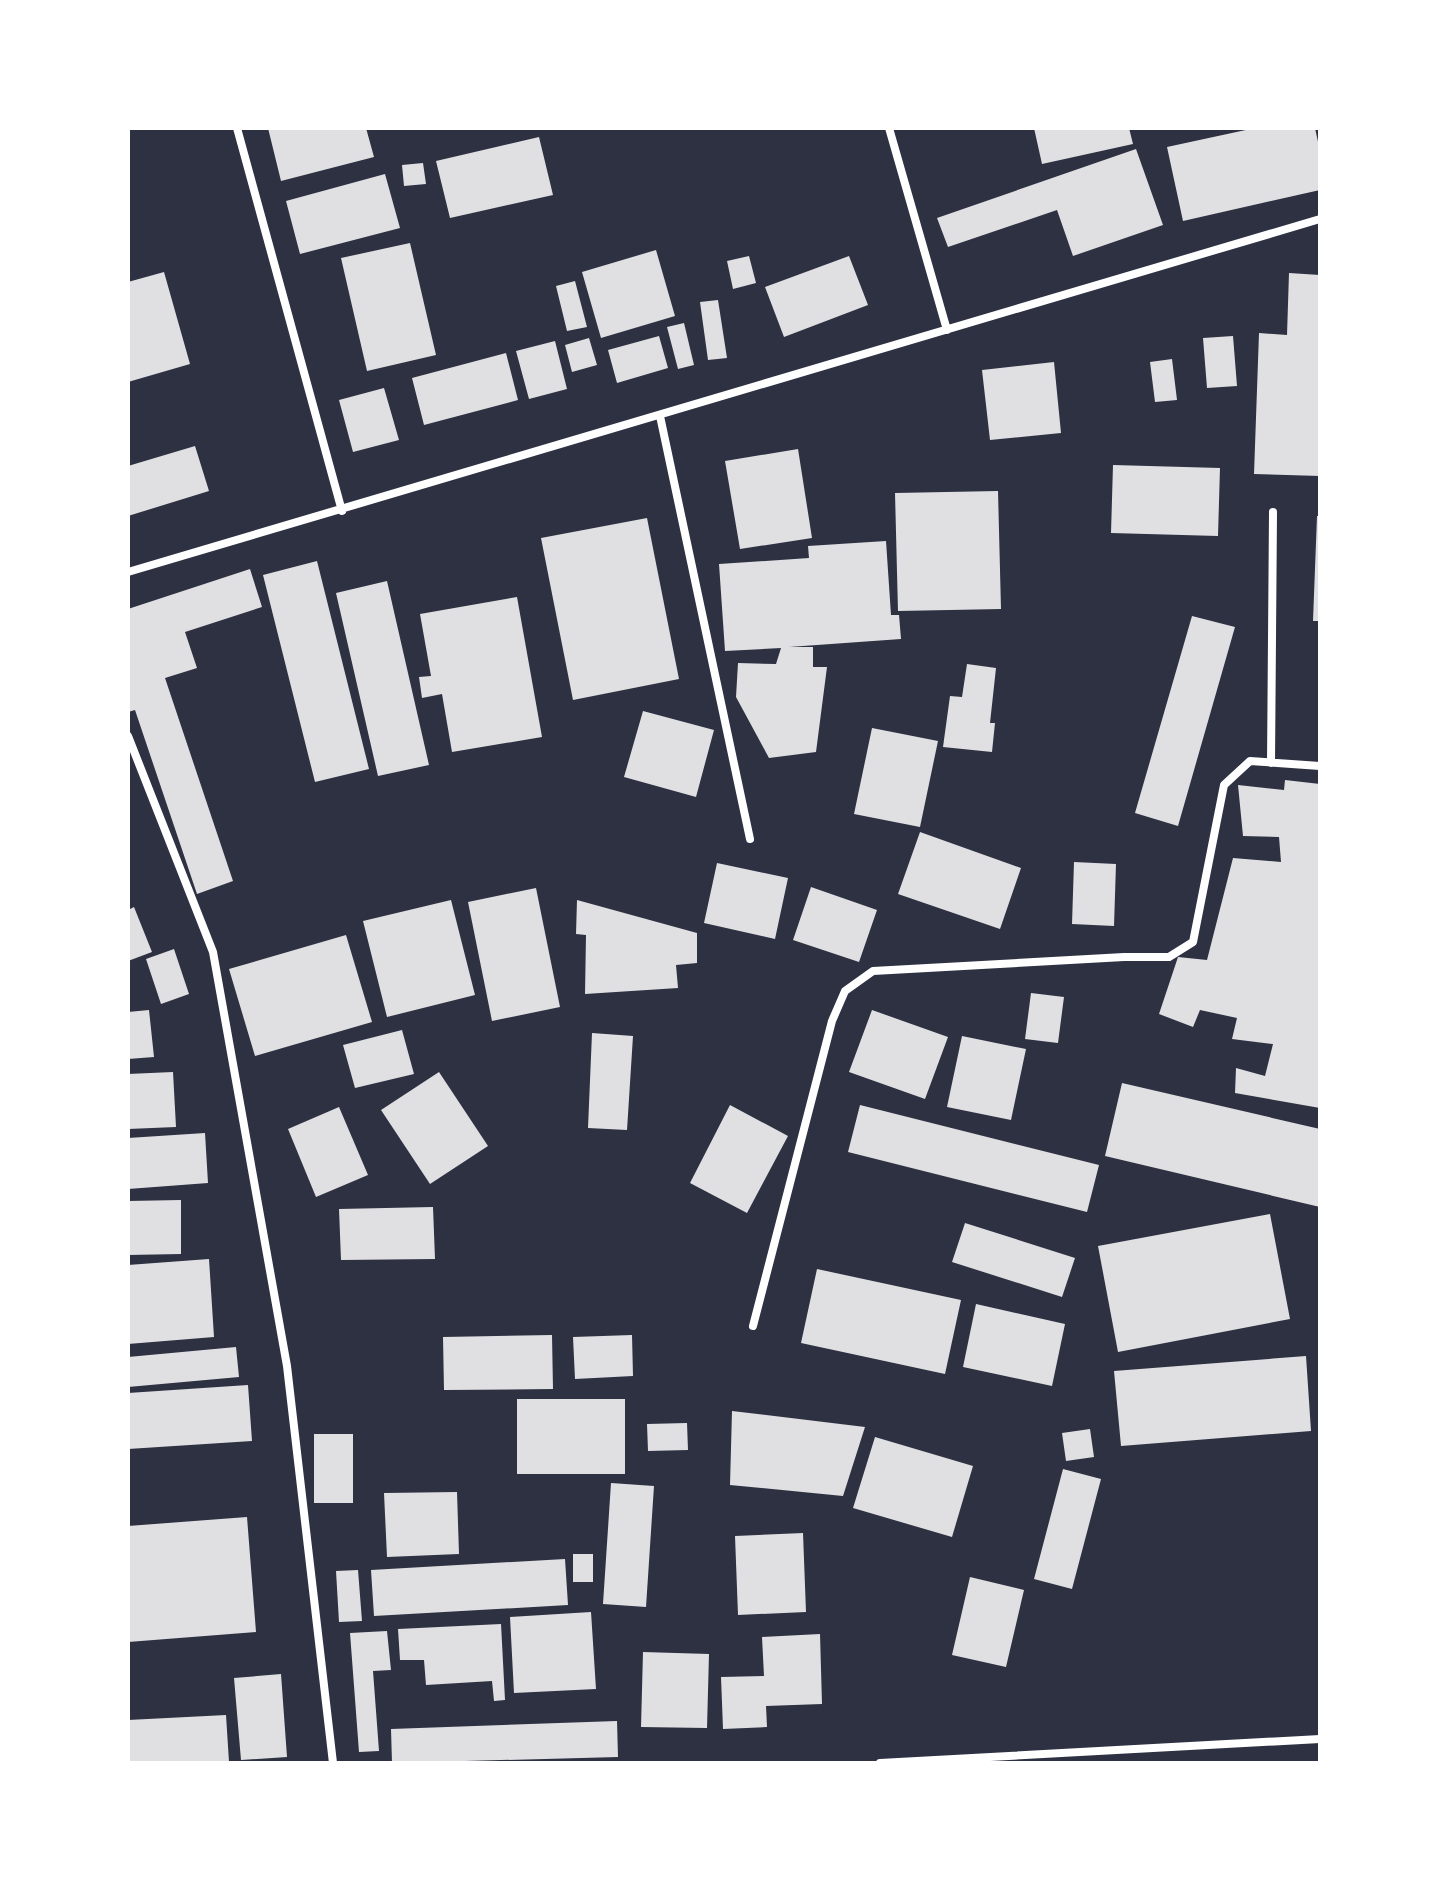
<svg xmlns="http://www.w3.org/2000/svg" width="1448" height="1891" font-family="'Source Sans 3',sans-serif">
  <rect width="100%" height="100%" fill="#2d3142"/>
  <!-- building -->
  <path fill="#e0e0e3" d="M 268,128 L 366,128 L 374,157 L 281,181 Z
    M 1034,128 L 1129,128 L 1133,144 L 1042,164 Z
    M 1255,128 L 1315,128 L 1320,151 L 1320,190 L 1183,221 L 1167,147 Z
    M 539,137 L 553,195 L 450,218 L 436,161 Z
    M 1136,149 L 1163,225 L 1073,256 L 1057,210 L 948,247 L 937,218 Z
    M 423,163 L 426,184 L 404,186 L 402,165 Z
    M 385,174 L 400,228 L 300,254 L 286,201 Z
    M 410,243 L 436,355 L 367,371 L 341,258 Z
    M 656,250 L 675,316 L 601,338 L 582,272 Z
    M 749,256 L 756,283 L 733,289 L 727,261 Z
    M 849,256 L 868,305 L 784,337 L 765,287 Z
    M 164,272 L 190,364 L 128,382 L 128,282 Z
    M 1289,273 L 1320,275 L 1320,476 L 1254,474 L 1259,333 L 1287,335 Z
    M 575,281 L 587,327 L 567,331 L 556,286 Z
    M 718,300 L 727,358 L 708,360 L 700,302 Z
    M 684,323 L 694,365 L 678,369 L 667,327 Z
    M 659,336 L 668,368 L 617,383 L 608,350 Z
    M 1233,336 L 1237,386 L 1207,388 L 1203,338 Z
    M 589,338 L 597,365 L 572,372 L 565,345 Z
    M 555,341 L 567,389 L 529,399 L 516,351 Z
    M 506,353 L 518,400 L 424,425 L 412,378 Z
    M 1172,359 L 1177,400 L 1155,402 L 1150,362 Z
    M 1054,362 L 1061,433 L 990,440 L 982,370 Z
    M 384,388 L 399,440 L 353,452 L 339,400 Z
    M 195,446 L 209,491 L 128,516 L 128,466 Z
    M 798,449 L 812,538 L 740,549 L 725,461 Z
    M 1113,465 L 1220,468 L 1218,536 L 1111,533 Z
    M 998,491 L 1001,609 L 898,611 L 895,493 Z
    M 1317,516 L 1320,516 L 1320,621 L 1313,621 Z
    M 647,518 L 679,679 L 573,700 L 541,538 Z
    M 886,541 L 891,615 L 899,615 L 901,639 L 789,647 L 813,647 L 813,667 L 827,667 L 816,752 L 769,758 L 736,697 L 738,663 L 776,664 L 781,648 L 725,651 L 719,564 L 809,558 L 808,546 Z
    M 317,561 L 369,769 L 315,782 L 263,575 Z
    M 250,569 L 262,607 L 185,632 L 197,668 L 165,678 L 233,881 L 197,894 L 135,710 L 128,712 L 128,609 Z
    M 387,581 L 429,765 L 378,776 L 336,593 Z
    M 517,597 L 542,737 L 452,752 L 442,694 L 422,698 L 419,677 L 431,676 L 420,614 Z
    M 1192,616 L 1235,627 L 1178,826 L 1135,813 Z
    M 967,664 L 996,668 L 990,723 L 995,723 L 992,752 L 943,747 L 950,696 L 962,697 Z
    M 643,711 L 714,730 L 696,797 L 624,777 Z
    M 872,728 L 938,741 L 920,827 L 854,814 Z
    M 1285,780 L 1320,784 L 1320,1108 L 1235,1093 L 1236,1068 L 1265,1076 L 1273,1044 L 1232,1039 L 1237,1018 L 1200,1010 L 1193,1027 L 1159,1014 L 1178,957 L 1207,960 L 1233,858 L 1281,862 L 1279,837 L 1243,836 L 1238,785 L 1284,790 Z
    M 920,832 L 1021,868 L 1000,929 L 898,894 Z
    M 1074,862 L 1116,864 L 1114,926 L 1072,924 Z
    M 717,863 L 788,878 L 775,939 L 704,923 Z
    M 811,887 L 877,910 L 859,962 L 793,940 Z
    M 536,888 L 560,1007 L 492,1021 L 468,902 Z
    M 451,900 L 475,995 L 387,1017 L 363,921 Z
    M 577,900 L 697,933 L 697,963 L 676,965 L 678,988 L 585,994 L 586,935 L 576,934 Z
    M 134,907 L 152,952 L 128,961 L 128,910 Z
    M 346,935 L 372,1022 L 255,1056 L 229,969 Z
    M 174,949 L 189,994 L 161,1004 L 146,959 Z
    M 1031,993 L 1064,997 L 1058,1043 L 1025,1039 Z
    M 149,1010 L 154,1057 L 128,1059 L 128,1012 Z
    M 872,1010 L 948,1037 L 925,1099 L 849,1072 Z
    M 402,1030 L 414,1074 L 355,1088 L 343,1045 Z
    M 592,1033 L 633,1036 L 627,1130 L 588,1128 Z
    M 962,1036 L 1026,1049 L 1011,1120 L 947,1107 Z
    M 173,1072 L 176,1127 L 128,1129 L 128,1074 Z
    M 439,1072 L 488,1146 L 430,1184 L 381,1110 Z
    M 1122,1083 L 1320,1129 L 1320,1207 L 1105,1156 Z
    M 730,1105 L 788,1136 L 747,1213 L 690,1183 Z
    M 860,1105 L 1099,1165 L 1087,1212 L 848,1152 Z
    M 339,1107 L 368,1175 L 316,1197 L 288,1129 Z
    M 205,1133 L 208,1183 L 128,1189 L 128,1138 Z
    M 181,1200 L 181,1254 L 128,1255 L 128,1201 Z
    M 433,1207 L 435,1259 L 341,1260 L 339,1209 Z
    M 1270,1214 L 1290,1319 L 1118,1352 L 1098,1246 Z
    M 965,1223 L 1075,1258 L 1062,1297 L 952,1262 Z
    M 209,1259 L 214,1337 L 128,1344 L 128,1265 Z
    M 817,1269 L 961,1300 L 945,1374 L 801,1343 Z
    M 976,1304 L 1065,1324 L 1052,1386 L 963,1367 Z
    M 552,1335 L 553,1389 L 444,1390 L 443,1337 Z
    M 632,1335 L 633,1376 L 575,1379 L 573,1337 Z
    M 236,1347 L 239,1377 L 128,1387 L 128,1357 Z
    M 1306,1356 L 1311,1431 L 1121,1446 L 1114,1371 Z
    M 248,1385 L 252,1441 L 128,1449 L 128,1393 Z
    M 517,1399 L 625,1399 L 625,1474 L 517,1474 Z
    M 732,1411 L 865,1427 L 843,1496 L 730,1485 Z
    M 687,1423 L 688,1450 L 648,1451 L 647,1424 Z
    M 1090,1429 L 1094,1457 L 1066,1461 L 1062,1433 Z
    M 314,1434 L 353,1434 L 353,1503 L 314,1503 Z
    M 875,1437 L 973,1466 L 952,1537 L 853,1508 Z
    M 1063,1469 L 1101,1479 L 1072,1589 L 1034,1579 Z
    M 611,1483 L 654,1486 L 646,1607 L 603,1604 Z
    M 457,1492 L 459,1554 L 387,1557 L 384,1493 Z
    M 247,1517 L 256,1632 L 128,1642 L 128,1526 Z
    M 803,1533 L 806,1612 L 738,1615 L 735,1536 Z
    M 573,1554 L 593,1554 L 593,1582 L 573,1582 Z
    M 565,1559 L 568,1605 L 374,1616 L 371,1570 Z
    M 358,1570 L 362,1621 L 339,1622 L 336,1571 Z
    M 970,1577 L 1024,1590 L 1006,1667 L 952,1655 Z
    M 591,1612 L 596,1689 L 514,1693 L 510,1617 Z
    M 501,1624 L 505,1700 L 494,1701 L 492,1681 L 426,1685 L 424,1660 L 400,1660 L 398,1629 Z
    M 387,1631 L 391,1670 L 373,1671 L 379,1751 L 359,1752 L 350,1633 Z
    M 820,1634 L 822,1704 L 766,1706 L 767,1727 L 723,1729 L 721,1677 L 764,1676 L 762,1637 Z
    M 643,1652 L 709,1654 L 707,1728 L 641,1727 Z
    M 281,1674 L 287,1757 L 241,1760 L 234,1678 Z
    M 226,1715 L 229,1762 L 128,1763 L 128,1720 Z
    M 617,1721 L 618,1757 L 392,1763 L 391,1729 Z"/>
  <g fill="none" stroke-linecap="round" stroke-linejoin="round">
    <!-- minor -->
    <path stroke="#fff" stroke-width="8" d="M 237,128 L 342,511
      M 889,128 L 947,330
      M 660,416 L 750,839
      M 128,572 L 1320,219
      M 128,736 L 213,952 L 287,1366 L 333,1763
      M 1271,763 L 1273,512
      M 753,1326 L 832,1021 L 845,991 L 873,971 L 1124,957 L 1169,957 L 1193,942 L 1224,785 L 1250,761 L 1320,766
      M 880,1763 L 1320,1739"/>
  </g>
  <!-- border -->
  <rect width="1448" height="1891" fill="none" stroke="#ffffff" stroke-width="260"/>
</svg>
